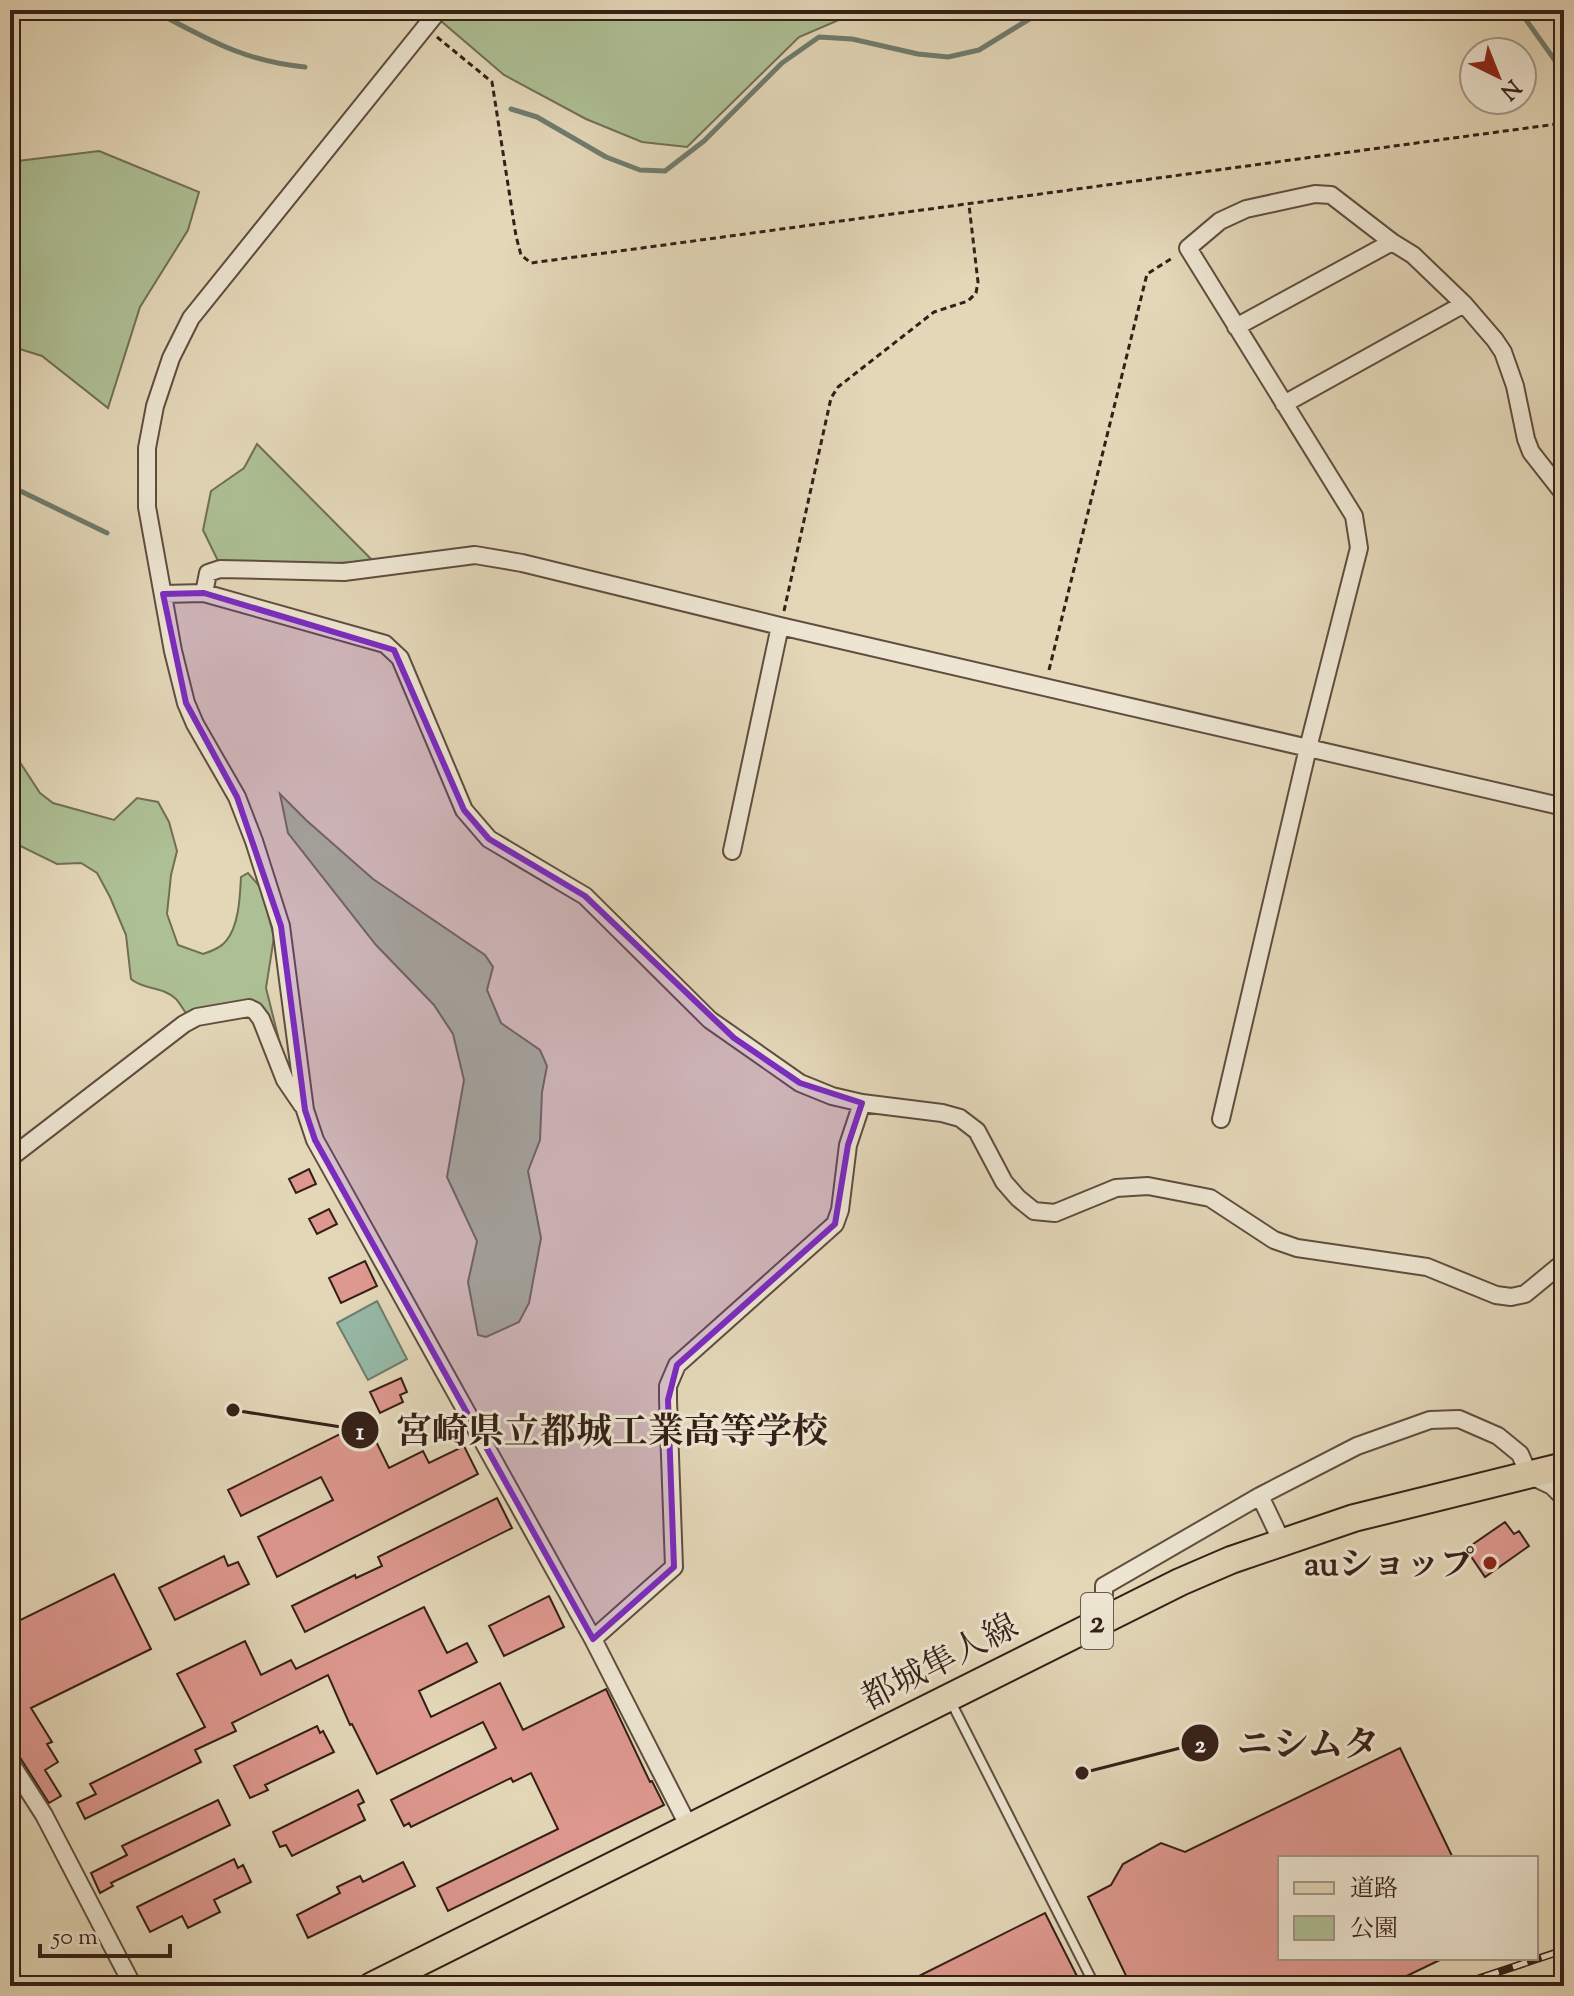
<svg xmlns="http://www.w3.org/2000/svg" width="1574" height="1996" font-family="'Sorts Mill Goudy','Noto Serif JP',serif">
  <rect width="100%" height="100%" fill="#e3d7b8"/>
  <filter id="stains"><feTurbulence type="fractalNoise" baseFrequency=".0025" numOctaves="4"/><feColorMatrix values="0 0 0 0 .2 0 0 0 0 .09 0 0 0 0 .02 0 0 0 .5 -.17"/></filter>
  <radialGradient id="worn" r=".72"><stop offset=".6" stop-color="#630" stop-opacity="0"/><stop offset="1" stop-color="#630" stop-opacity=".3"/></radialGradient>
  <!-- green -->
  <path fill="#adbf94" stroke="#706f56" stroke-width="2" d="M 449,10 L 862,10 L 799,37 L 687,147 L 642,142 L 586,119 L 504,75 L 441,21 Z
    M 99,151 L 199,192 L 188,230 L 140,307 L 108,408 L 42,356 L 10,346 L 10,162 Z
    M 257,444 L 373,561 L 321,564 L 219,563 L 203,530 L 211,491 L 244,468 Z
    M 10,747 L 40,793 L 53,803 L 114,820 L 137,798 L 158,802 L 169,822 L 177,851 L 171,875 L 167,914 L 178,945 L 203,954 C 211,951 221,948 226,941 C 239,926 240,896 241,877 L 248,873 L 261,888 L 274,937 L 266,988 L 286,1068 L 265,1015 L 188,1016 C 184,1011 180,1003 176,999 C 163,986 143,990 131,979 L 126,935 L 110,897 L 97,873 L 81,863 L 57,864 L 10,841 Z
    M 280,794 L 306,820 L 373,879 L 485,955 L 493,967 L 487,990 L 501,1023 L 540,1050 L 547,1066 L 542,1092 L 540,1140 L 528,1171 L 541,1238 L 529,1303 L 519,1322 L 486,1337 L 478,1335 L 468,1282 L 477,1241 L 447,1177 L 464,1080 L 453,1034 L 434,1005 L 376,945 L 288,833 Z"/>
  <!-- water -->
  <path fill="#96baa8" stroke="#6f7c6e" stroke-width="2" d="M 377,1301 L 407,1359 L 368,1380 L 337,1323 Z"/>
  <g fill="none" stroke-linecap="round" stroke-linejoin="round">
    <!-- stream -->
    <path stroke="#6f7c6e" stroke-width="5" d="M 148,10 L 156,12 C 209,40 244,61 305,67
      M 1519,10 L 1564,73
      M 511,109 L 537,117 L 606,157 L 640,170 L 665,171 L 704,141 L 782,63 L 819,37 L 852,39 L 918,54 L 948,57 L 979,50 L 1031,18 L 1037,10
      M 10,486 L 107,533"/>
  </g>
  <!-- building -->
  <path fill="#de988f" stroke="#341f17" stroke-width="2" d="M 309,1169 L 316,1184 L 296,1193 L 289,1179 Z
    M 329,1209 L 337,1224 L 317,1234 L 309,1219 Z
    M 365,1261 L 377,1286 L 341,1303 L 329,1278 Z
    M 401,1378 L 407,1392 L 400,1395 L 403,1402 L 380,1413 L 370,1392 Z
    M 366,1421 L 389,1468 L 423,1451 L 429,1463 L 464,1446 L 478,1474 L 277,1577 L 258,1537 L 333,1500 L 321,1477 L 241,1516 L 228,1490 Z
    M 497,1498 L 512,1528 L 305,1632 L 292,1606 L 355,1575 L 356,1578 L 382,1566 L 378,1557 Z
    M 1505,1522 L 1514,1534 L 1519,1531 L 1529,1546 L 1485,1577 L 1466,1549 Z
    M 224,1556 L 228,1566 L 238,1562 L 249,1584 L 175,1620 L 159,1588 Z
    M 114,1574 L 151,1649 L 31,1708 L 52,1742 L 47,1744 L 58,1762 L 45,1770 L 61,1796 L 49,1803 L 19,1756 L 10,1748 L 10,1625 Z
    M 549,1596 L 564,1627 L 504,1656 L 489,1626 Z
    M 424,1607 L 447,1653 L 467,1643 L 477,1662 L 419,1691 L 431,1717 L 500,1683 L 523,1730 L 606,1689 L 650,1782 L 652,1781 L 664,1805 L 448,1911 L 437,1888 L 558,1829 L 531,1773 L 513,1782 L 511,1778 L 411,1827 L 409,1823 L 404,1826 L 391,1800 L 496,1748 L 483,1722 L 377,1774 L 352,1724 L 350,1725 L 328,1675 L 232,1723 L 236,1731 L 195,1750 L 201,1762 L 85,1819 L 77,1803 L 96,1794 L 90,1784 L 205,1727 L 177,1674 L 245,1641 L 261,1675 L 291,1660 L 296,1669 Z
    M 317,1726 L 320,1733 L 323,1731 L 334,1752 L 265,1785 L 268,1790 L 250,1798 L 234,1766 Z
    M 1400,1748 L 1453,1858 L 1280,1858 L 1280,1958 L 1444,1958 L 1386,1986 L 1131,1986 L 1088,1897 L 1111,1885 L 1123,1864 L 1161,1843 L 1185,1852 Z
    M 358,1790 L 364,1802 L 358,1805 L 365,1820 L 292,1856 L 286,1845 L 280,1847 L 273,1832 Z
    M 218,1800 L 230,1825 L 111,1883 L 113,1886 L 100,1893 L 91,1873 L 127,1855 L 122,1846 Z
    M 234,1859 L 238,1868 L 243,1865 L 251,1882 L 214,1900 L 220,1912 L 188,1928 L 182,1916 L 150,1932 L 137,1907 Z
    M 403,1862 L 415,1886 L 308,1938 L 297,1915 L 340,1893 L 337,1887 L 360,1876 L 363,1882 Z
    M 1045,1913 L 1082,1986 L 899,1986 Z"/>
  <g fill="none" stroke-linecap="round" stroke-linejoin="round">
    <defs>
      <path id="lane" d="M 950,1700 L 1095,1986"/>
      <path id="street" d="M 439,10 L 191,318 L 171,358 L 155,406 L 147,448 L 147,507 L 173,651 L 186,703 L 195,724 L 237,797 L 254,841 L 281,926 L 305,1110 L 315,1140 L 593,1639 L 689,1827
        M 1236,327 L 1392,242
        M 1284,404 L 1464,304
        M 204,593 L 208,573 L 220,569 L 344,572 L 475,555 L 522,563 L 780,626 L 1564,807
        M 163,594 L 204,593 L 385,644 L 400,658 L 464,810 L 489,839 L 585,896 L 710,1020 L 800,1083 L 832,1096 L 862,1103 L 942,1113 L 960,1118 L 977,1131 L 1004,1182 L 1018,1198 L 1034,1211 L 1055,1213 L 1116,1188 L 1148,1186 L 1210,1198 L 1274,1240 L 1297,1248 L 1427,1267 L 1496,1295 L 1511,1297 L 1525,1294 L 1564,1262
        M 732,851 L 780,626
        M 1221,1119 L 1308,748 L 1359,548 L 1354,516 L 1188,248 L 1220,221 L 1246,209 L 1315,194 L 1331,195 L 1392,242 L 1413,255 L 1464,304 L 1495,340 L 1503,352 L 1515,386 L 1526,439 L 1531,452 L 1564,494
        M 10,1158 L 184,1024 L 197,1017 L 249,1008 L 255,1011 L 261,1019 L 285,1080 L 302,1105
        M 1260,1496 L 1282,1542
        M 1104,1618 L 1104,1586 L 1260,1496 L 1357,1446 L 1430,1420 L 1459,1419 L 1498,1436 L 1520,1454 L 1529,1475 L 1552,1486 L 1564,1498
        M 593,1639 L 674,1567 L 668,1400 L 668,1386 L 677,1365 L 835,1224 L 840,1210 L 848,1145 L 862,1103
        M 10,1762 L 44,1815 L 133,1986"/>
      <path id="primary" d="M 372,1986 L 1180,1582 L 1231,1560 L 1354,1518 L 1564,1466"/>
    </defs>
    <!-- lane casing -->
    <use href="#lane" stroke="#604d3f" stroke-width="12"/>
    <!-- street casing -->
    <use href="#street" stroke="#604d3f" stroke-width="20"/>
    <!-- primary casing -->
    <use href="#primary" stroke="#341f17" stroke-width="30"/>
    <!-- path -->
    <path stroke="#341f17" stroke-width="3" stroke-dasharray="6 4" stroke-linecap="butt" d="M 437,37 L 492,82 L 516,236 L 521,255 L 531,263 L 1564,123
      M 784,611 L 831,398 L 838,387 L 934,312 L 968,301 L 976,293 L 978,282 L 969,205
      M 1049,670 L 1147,274 L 1174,257"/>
    <!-- lane -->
    <use href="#lane" stroke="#ede5d1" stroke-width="8"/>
    <!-- street -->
    <use href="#street" stroke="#ede5d1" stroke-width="16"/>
    <!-- primary -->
    <use href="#primary" stroke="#e3d7b8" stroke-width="26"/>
    <defs>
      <path id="rail" d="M 1456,1986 L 1564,1950"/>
    </defs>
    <!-- rail casing -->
    <use href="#rail" stroke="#341f17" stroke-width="8"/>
    <!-- rail -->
    <use href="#rail" stroke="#ede5d1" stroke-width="5" stroke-dasharray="15" stroke-linecap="butt"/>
  </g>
  <!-- marked area -->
  <path fill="#7b2cbf" fill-opacity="0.2" stroke="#7b2cbf" stroke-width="6" stroke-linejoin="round" d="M 204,593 L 394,650 L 464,810 L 489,839 L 585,896 L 734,1038 L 800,1083 L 862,1103 L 848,1145 L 835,1224 L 677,1365 L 668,1400 L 674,1567 L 593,1639 L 315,1140 L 305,1110 L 281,926 L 237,797 L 186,703 L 163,594 Z"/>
  <!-- markers -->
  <circle fill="#8f2418" stroke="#ede5d1" stroke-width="3" cx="1490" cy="1563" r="8"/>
  <g text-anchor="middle" stroke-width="6" stroke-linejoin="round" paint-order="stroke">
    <!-- shield labels -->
    <rect fill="#ede5d1" stroke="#6c5a4f" stroke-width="2" x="1081" y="1593" width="32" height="56" rx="6"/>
    <g font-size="32" font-weight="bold" fill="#341f17">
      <text x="1097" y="1632">2</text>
    </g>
    <!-- poi labels -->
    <g font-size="34" font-weight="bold" fill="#341f17" stroke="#ede5d1" text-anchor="end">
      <text x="1474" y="1575">auショップ</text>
    </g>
    <!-- street labels -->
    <g font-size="34" fill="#341f17" stroke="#ede5d1">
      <text transform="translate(939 1661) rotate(-27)" y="12">都城隼人線</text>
    </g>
  </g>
  <!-- callouts -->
  <path fill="none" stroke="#341f17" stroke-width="3" d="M233 1410L360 1430M1082 1773L1200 1743"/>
  <g fill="#341f17" stroke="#ede5d1" stroke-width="3">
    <circle cx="233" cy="1410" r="8"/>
    <circle cx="1082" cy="1773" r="8"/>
    <circle cx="360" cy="1430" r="20"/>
    <circle cx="1200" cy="1743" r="20"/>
  </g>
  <g font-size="24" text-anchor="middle" font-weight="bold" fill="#fff">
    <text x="360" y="1439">1</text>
    <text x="1200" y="1752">2</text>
  </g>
  <g font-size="36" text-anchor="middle" font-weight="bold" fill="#341f17" stroke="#ede5d1" stroke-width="6" stroke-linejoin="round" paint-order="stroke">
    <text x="612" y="1443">宮崎県立都城工業高等学校</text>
    <text x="1308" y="1756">ニシムタ</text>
  </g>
  <!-- margin -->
  <rect width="1574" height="1996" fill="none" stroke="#e3d7b8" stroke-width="40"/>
  <rect x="12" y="12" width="1550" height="1972" fill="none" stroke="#341f17" stroke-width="4"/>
  <rect x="20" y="20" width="1534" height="1956" fill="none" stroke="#341f17" stroke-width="2"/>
  <!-- legend -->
  <rect x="1278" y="1856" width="260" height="104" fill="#ede5d1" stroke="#a39687" stroke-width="2"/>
  <rect x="1294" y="1882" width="40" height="12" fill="#e3d7b8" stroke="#a39687" stroke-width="2"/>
  <text x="1350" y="1896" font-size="24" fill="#341f17">道路</text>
  <rect x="1294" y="1916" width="40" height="24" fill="#adbf94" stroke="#a39687" stroke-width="2"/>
  <text x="1350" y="1936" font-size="24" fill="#341f17">公園</text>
  <!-- north arrow -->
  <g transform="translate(1498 76) rotate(137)"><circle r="38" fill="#ede5d1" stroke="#a39687" stroke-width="2"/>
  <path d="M0-6L14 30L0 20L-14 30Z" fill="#8f2418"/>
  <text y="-12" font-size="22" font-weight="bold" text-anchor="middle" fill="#341f17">N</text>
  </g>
  <!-- scale -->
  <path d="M40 1944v12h130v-12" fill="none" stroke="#341f17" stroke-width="4"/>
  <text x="52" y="1944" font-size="24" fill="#341f17" stroke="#ede5d1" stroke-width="6" paint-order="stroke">50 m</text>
  <rect width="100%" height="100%" filter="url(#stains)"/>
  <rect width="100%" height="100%" fill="url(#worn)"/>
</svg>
